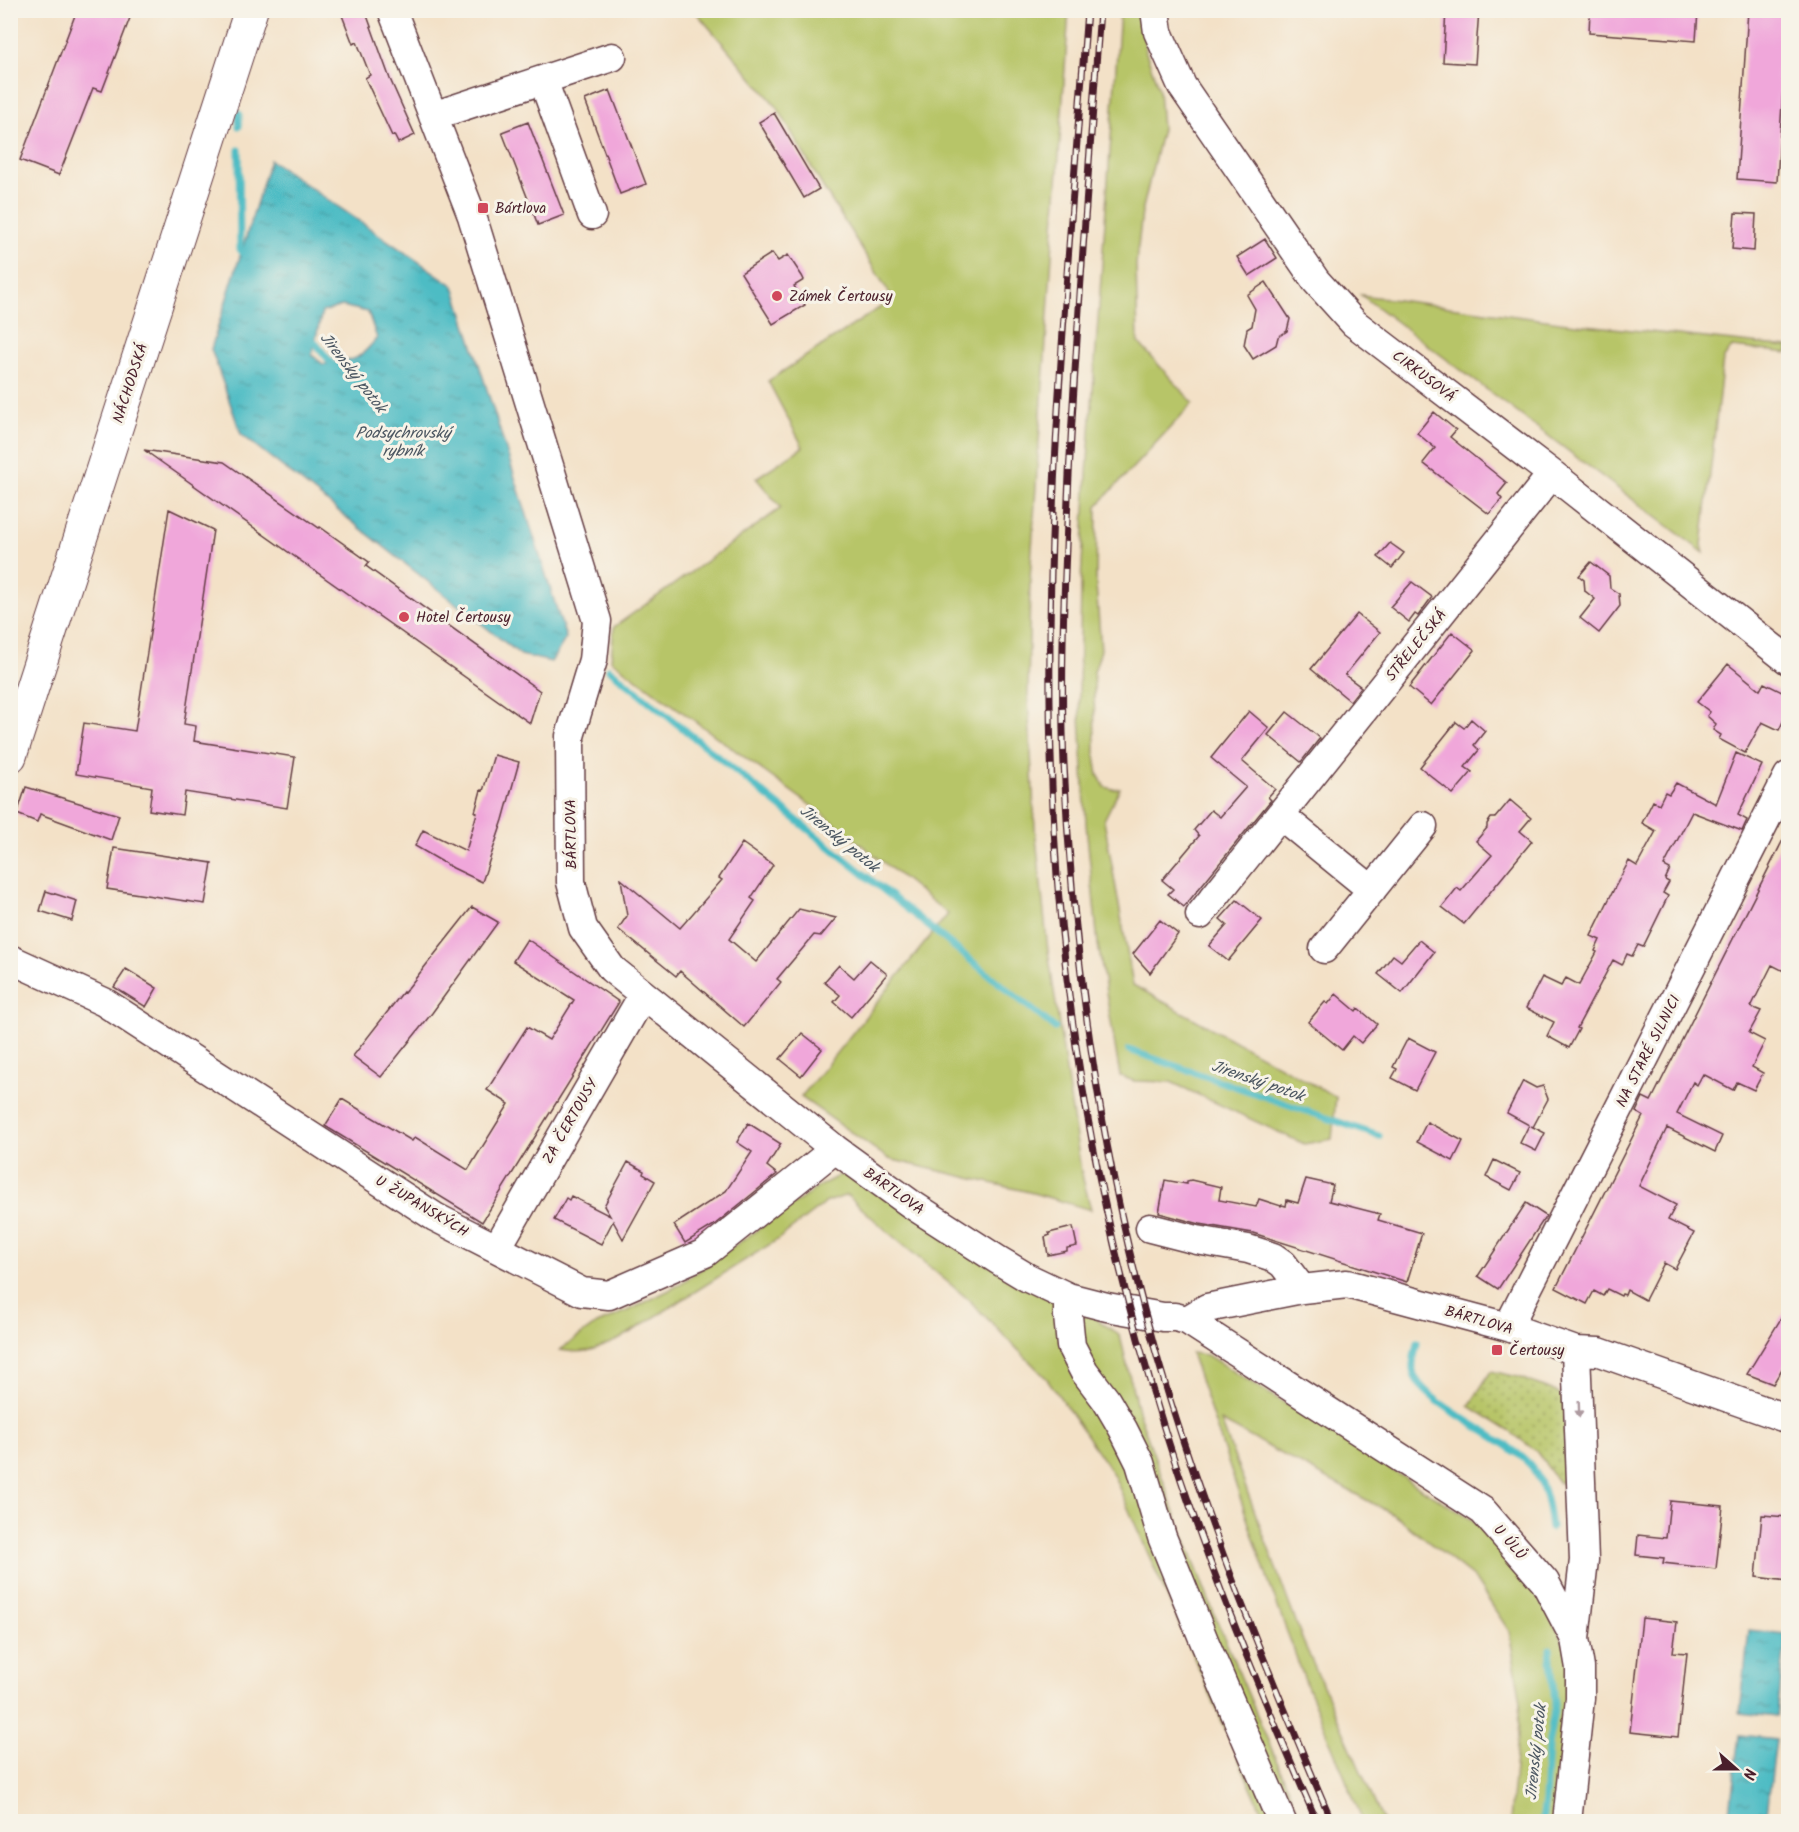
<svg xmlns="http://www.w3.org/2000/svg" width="1799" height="1832" font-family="Kalam,sans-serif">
  <defs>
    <pattern id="park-dots" width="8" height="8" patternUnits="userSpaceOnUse" patternTransform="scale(1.5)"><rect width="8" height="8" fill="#b7c567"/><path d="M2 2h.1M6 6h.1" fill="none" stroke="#979f55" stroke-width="1.8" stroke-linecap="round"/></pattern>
    <pattern id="water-ripples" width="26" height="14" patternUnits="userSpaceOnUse" patternTransform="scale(1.5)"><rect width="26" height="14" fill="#4ebcc4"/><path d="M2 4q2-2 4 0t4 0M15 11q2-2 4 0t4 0" fill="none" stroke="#43989f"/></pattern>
  </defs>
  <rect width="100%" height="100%" fill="#f7f3e8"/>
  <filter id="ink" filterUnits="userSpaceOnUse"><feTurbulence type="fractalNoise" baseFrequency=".0167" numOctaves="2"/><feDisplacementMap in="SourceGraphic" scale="12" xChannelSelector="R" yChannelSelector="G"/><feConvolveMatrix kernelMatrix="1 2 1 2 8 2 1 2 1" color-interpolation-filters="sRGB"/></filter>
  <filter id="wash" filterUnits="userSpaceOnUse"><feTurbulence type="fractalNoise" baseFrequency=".008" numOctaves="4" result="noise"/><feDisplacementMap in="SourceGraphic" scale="24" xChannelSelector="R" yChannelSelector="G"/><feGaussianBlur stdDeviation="1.35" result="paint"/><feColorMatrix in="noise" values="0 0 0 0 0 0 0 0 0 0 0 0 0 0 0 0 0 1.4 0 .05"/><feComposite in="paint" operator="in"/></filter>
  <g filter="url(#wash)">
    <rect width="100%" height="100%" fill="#f3e1c7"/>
    <!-- grass -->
    <path fill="#b7c567" stroke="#807249" stroke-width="1.5" d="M 695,11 L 1069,11 L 1037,471 L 1030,580 L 1028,698 L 1035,828 L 1048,951 L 1081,1171 L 1091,1210 L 1033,1193 L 889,1159 L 801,1097 L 948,914 L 828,818 L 611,660 L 614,627 L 781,508 L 756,478 L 803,447 L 768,381 L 893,299 L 823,187 L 777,107 Z
      M 1120,11 L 1141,11 L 1146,52 L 1159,90 L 1162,129 L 1142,212 L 1136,265 L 1138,342 L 1193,403 L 1097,506 L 1096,585 L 1101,650 L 1094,672 L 1095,755 L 1098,775 L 1105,787 L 1113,789 L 1120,788 L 1104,820 L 1133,985 L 1336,1097 L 1332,1139 L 1304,1144 L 1171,1082 L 1134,1081 L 1120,1076 L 1098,944 L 1086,824 L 1079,697 L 1081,581 L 1087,474 Z
      M 1361,295 L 1567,323 L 1788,347 L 1788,353 L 1732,347 L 1723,359 L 1702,545 L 1704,553 Z
      M 842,1174 L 868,1184 L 1080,1307 L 1120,1336 L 1138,1411 L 1173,1508 L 1215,1616 L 1302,1821 L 1266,1821 L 1113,1474 L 1048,1380 L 968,1299 L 889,1233 L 847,1195 L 825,1203 L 777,1240 L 620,1339 C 596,1349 586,1355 560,1350 L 595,1325 L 634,1308 L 677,1286 L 823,1184 Z
      M 1191,1353 L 1207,1355 L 1474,1521 L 1518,1569 L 1550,1614 L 1569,1654 L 1571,1703 L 1555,1821 L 1510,1821 L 1521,1702 L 1509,1631 L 1474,1578 L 1394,1515 L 1221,1421 L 1303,1641 L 1383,1821 L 1363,1821 L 1307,1686 L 1269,1583 Z"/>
    <!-- park -->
    <path fill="url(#park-dots)" stroke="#807249" stroke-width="1.5" d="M 1491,1371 L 1518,1377 L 1567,1396 L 1569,1480 L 1559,1483 L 1536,1451 L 1509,1431 L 1469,1406 Z"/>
    <!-- water -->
    <path fill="url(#water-ripples)" stroke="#4c6e78" stroke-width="1.5" fill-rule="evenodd" d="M 270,160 L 454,286 L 566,638 L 551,662 L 521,655 L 241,434 L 211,349 ZM 342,306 L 368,312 L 377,338 C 357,363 353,360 323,364 L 312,355 L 322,312 Z
      M 1749,1630 L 1786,1634 L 1777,1717 L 1740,1713 Z
      M 1739,1735 L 1776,1739 L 1766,1821 L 1729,1821 Z"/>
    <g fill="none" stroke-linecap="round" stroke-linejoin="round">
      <!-- stream -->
      <path stroke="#4ebcc4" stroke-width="7" d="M 239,126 L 239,114
        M 239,150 L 240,249 L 245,256
        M 309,335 L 336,369
        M 609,669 L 1055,1028
        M 1129,1050 L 1379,1136
        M 1417,1342 C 1416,1350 1412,1361 1413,1370 C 1416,1402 1510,1438 1532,1467 C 1545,1484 1549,1509 1551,1528
        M 1542,1822 L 1545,1800 L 1548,1747 L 1555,1704 L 1550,1649"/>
    </g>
    <g id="blocks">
      <!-- building -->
      <path fill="#f0a7da" d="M 77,10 L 133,10 L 102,91 L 93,88 L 59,175 L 20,160 Z
        M 340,10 L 365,10 L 390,79 L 415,135 L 398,143 L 394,135 L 392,136 L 365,78 L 370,75 L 357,42 L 353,44 Z
        M 1446,10 L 1479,10 L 1475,64 L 1443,62 Z
        M 1590,10 L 1698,10 L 1696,41 L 1589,33 Z
        M 1748,10 L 1788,10 L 1777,182 L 1737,179 Z
        M 610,90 L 646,184 L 620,194 L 585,100 Z
        M 774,113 L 819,189 L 804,198 L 759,122 Z
        M 528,122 L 564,215 L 538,225 L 502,132 Z
        M 1735,213 L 1756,214 L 1754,251 L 1732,249 Z
        M 1265,239 L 1277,258 L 1249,276 L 1237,257 Z
        M 772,253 L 778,261 L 788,255 L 802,276 L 804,280 L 794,286 L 805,305 L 773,324 L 741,273 Z
        M 1266,282 L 1290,319 L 1287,331 L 1278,337 L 1276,345 L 1253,359 L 1244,345 L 1247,329 L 1252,326 L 1255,309 L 1247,295 Z
        M 1434,412 L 1456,430 L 1450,437 L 1507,483 L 1498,494 L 1502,499 L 1489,514 L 1423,463 L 1435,448 L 1417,433 Z
        M 144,450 L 224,462 L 319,528 L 320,527 L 369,562 L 366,566 L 540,691 L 530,723 Z
        M 169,509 L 213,530 L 184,724 L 196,726 L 194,741 L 295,757 L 287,808 L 185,792 L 182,815 L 149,810 L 152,787 L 76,774 L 84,723 L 135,731 Z
        M 1390,543 L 1404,553 L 1392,568 L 1378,557 Z
        M 1591,562 L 1609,576 L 1610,588 L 1619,594 L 1620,606 L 1599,633 L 1580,618 L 1595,599 L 1585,591 L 1584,580 L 1579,576 Z
        M 1412,582 L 1432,597 L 1418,616 L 1415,614 L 1409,622 L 1390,607 Z
        M 1357,614 L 1380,632 L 1345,675 L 1361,687 L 1350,701 L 1311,669 Z
        M 1452,632 L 1475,650 L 1431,705 L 1409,687 Z
        M 1728,664 L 1760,690 L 1764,683 L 1788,695 L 1788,711 L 1779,730 L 1762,722 L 1745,753 L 1719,739 L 1721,735 L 1713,730 L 1716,724 L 1707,716 L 1710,712 L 1697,702 Z
        M 1249,711 L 1269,728 L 1242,761 L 1275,789 L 1268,797 L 1271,800 L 1184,907 L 1168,894 L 1173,889 L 1162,880 L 1199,836 L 1194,830 L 1211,810 L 1220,817 L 1246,787 L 1211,758 Z
        M 1287,712 L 1320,738 L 1301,762 L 1268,735 Z
        M 1471,719 L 1485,731 L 1474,745 L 1479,750 L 1465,767 L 1472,772 L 1453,794 L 1420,767 L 1456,722 L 1464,728 Z
        M 1736,753 L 1762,765 L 1738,815 L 1747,820 L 1742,831 L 1692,812 L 1664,866 L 1670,869 L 1665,880 L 1669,882 L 1663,893 L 1668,896 L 1643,947 L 1638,945 L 1632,956 L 1627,954 L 1622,965 L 1613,960 L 1577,1028 L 1579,1029 L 1569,1048 L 1547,1036 L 1554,1022 L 1526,1008 L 1542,977 L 1561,986 L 1566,978 L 1579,985 L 1597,952 L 1595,951 L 1600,940 L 1591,936 L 1614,889 L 1629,861 L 1637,866 L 1656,831 L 1642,823 L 1653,801 L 1659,804 L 1665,792 L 1669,794 L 1676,783 L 1716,804 Z
        M 494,755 L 519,762 L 503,820 L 482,882 L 453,868 L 415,846 L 423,830 L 466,851 L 477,813 L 475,812 L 481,790 L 483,791 Z
        M 26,787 L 119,815 L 111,840 L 40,814 L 37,822 L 17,814 Z
        M 1510,800 L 1531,818 L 1520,831 L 1532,841 L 1464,924 L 1442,907 L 1457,888 L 1461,891 L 1492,855 L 1476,841 L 1487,828 L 1487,824 L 1491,818 L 1495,818 Z
        M 1788,830 L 1788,973 L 1772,965 L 1751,1007 L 1761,1011 L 1749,1033 L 1765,1041 L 1752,1067 L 1763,1073 L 1754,1090 L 1737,1082 L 1733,1090 L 1703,1074 L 1697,1085 L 1693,1082 L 1677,1114 L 1722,1136 L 1715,1152 L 1667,1128 L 1639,1186 L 1676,1205 L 1668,1220 L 1694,1233 L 1675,1269 L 1664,1263 L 1645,1300 L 1627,1290 L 1625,1295 L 1622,1294 L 1621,1296 L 1607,1289 L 1603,1296 L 1594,1291 L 1587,1304 L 1556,1288 L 1643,1116 L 1636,1112 L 1643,1097 L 1651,1101 Z
        M 742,843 L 773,865 L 751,898 L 755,901 L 729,939 L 756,962 L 799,909 L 836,918 L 821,936 L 814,935 L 777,979 L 781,982 L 744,1027 L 680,971 L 676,976 L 618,929 L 627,916 L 621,879 L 680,928 L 722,880 L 719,878 Z
        M 114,848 L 212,863 L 205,904 L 107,889 Z
        M 46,891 L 77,901 L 72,921 L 40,911 Z
        M 1237,900 L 1262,920 L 1228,961 L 1209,946 L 1227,925 L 1220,919 Z
        M 472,907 L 498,922 L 432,1013 L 381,1077 L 353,1056 L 403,992 L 404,993 Z
        M 1160,920 L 1178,934 L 1150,973 L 1133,954 Z
        M 527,939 L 619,1002 L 482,1222 L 325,1126 L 342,1099 L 412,1141 L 415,1137 L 468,1170 L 509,1104 L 487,1090 L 527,1027 L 549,1040 L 574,1000 L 513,961 Z
        M 1419,940 L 1434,952 L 1402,993 L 1378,974 L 1393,955 L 1401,961 Z
        M 870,960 L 887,974 L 851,1017 L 834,1002 L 840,995 L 824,982 L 839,965 L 854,978 Z
        M 126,969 L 157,988 L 146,1007 L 114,987 Z
        M 1336,994 L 1356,1011 L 1358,1008 L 1377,1024 L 1361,1043 L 1353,1036 L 1342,1050 L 1308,1022 L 1325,1002 L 1328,1004 Z
        M 802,1033 L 822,1049 L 801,1076 L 780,1059 Z
        M 1408,1038 L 1435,1052 L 1415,1090 L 1392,1078 L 1397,1069 L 1393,1067 Z
        M 1523,1081 L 1536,1088 L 1543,1086 L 1548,1099 L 1533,1127 L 1531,1126 L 1545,1133 L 1536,1151 L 1520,1143 L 1529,1125 L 1507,1113 Z
        M 1427,1122 L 1463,1141 L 1453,1161 L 1417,1142 Z
        M 748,1123 L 781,1144 L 767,1166 L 777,1174 L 714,1225 L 685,1243 L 674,1225 L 726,1191 L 752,1152 L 737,1142 Z
        M 1494,1160 L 1520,1173 L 1511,1190 L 1486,1177 Z
        M 628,1162 L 644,1171 L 643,1174 L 655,1181 L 623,1239 L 613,1221 L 601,1244 L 554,1220 L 566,1198 L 569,1200 L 571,1196 L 610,1216 L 604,1206 Z
        M 1306,1179 L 1333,1185 L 1329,1201 L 1380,1214 L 1378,1220 L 1422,1233 L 1407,1282 L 1253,1233 L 1200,1224 L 1159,1213 L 1165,1180 L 1187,1184 L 1187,1181 L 1191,1180 L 1221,1187 L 1219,1200 L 1256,1207 L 1259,1199 L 1281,1206 L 1282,1205 L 1286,1206 L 1287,1200 L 1298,1203 Z
        M 1526,1203 L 1546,1216 L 1498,1289 L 1478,1276 Z
        M 1073,1227 L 1077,1246 L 1067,1248 L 1067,1251 L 1048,1255 L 1045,1237 L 1050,1235 L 1049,1233 Z
        M 1788,1307 L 1788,1359 L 1773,1384 L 1747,1374 Z
        M 1670,1501 L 1723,1506 L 1716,1569 L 1663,1563 L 1664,1558 L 1636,1555 L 1638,1535 L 1666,1538 Z
        M 1762,1515 L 1788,1517 L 1788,1581 L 1756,1577 Z
        M 1642,1618 L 1677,1622 L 1673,1652 L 1687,1653 L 1678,1737 L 1630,1732 Z"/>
    </g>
  </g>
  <g filter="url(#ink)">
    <use href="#blocks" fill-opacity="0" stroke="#633c42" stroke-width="1.5"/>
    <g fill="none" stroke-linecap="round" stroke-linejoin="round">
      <defs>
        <path id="minor" d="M 392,10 L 472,216 L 597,621 L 593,660 L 570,736 L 571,882 L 583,928 L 612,969 L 835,1149 L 911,1204 L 998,1260 L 1028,1278 L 1068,1297 L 1107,1307 L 1163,1317 L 1175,1317 L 1187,1320 L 1483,1511 L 1545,1582 L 1575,1639
          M 1155,10 L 1158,32 L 1182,86 L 1316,281 L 1354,323 L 1552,474 L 1788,660
          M 543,80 L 592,215
          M 433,116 L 612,57
          M 1280,815 L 1372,890
          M 1200,915 L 1552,474
          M 1324,949 L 1423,826
          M 10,959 L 104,1002 L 435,1217 L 582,1292 L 609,1295 L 705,1253 L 835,1149
          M 1150,1228 L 1197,1240 L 1248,1249 L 1273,1257 L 1283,1264 L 1302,1289
          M 497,1248 L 643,995
          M 1068,1297 L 1068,1316 L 1071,1346 L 1084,1371 L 1106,1400 L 1123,1429 L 1140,1463 L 1162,1537 L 1205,1643 L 1282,1822
          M 1187,1320 L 1207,1308 L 1302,1289 L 1347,1284 L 1508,1327 L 1576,1351 L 1599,1352 L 1788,1419
          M 1508,1327 L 1788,776
          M 1567,1822 L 1580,1698 L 1580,1668 L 1575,1639 L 1584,1560 L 1576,1351"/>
        <path id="major" d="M 10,756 L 251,10"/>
      </defs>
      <!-- minor casing -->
      <use href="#minor" stroke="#633c42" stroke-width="31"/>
      <!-- major casing -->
      <use href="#major" stroke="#633c42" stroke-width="35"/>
      <!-- minor -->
      <use href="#minor" stroke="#fff" stroke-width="28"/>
      <!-- major -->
      <use href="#major" stroke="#fff" stroke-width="33"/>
      <defs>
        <path id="rail" d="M 1087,10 C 1067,282 1039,556 1054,829 C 1065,1033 1104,1236 1165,1431 C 1207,1564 1261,1694 1317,1822
          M 1100,10 C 1089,165 1077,320 1069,475 C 1065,571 1060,668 1064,764 C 1073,965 1102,1166 1158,1360 C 1204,1518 1267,1670 1332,1822"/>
      </defs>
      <!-- rail casing -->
      <use href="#rail" stroke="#4a1f2b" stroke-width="7"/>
      <!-- rail -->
      <use href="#rail" stroke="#f7f3e8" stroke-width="4.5" stroke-dasharray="14" stroke-linecap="butt"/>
    </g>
    <!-- one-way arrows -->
    <defs><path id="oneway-solid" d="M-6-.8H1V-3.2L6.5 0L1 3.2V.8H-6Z" transform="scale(1.5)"/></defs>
    <use fill="#ae9aa0" href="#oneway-solid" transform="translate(1579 1409) rotate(88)"/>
  </g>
  <!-- markers -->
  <g fill="#d1495b" stroke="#f7f3e8" stroke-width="2">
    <rect x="477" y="202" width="12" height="12" rx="3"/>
    <circle cx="777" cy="296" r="6"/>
    <circle cx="404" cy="617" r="6"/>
    <rect x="1491" y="1344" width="12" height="12" rx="3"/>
  </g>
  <g text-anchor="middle" stroke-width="6" stroke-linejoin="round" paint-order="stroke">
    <!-- poi labels -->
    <g font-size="15" fill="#4a1f2b" stroke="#f7f3e8" text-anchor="start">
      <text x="495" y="213">Bártlova</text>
      <text x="789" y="301">Zámek Čertousy</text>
      <text x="416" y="622">Hotel Čertousy</text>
      <text x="1509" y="1355">Čertousy</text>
    </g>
    <!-- street labels -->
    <g font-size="15" fill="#4a1f2b" stroke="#f7f3e8">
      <text transform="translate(1424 376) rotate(37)" y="5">CIRKUSOVÁ</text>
      <text transform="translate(130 383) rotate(-72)" y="5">NÁCHODSKÁ</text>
      <text transform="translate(1416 645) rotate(-51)" y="5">STŘELEČSKÁ</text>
      <text transform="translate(571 834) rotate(-91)" y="5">BÁRTLOVA</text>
      <text transform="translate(1648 1051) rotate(-63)" y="5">NA STARÉ SILNICI</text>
      <text transform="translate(570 1121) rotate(-60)" y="5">ZA ČERTOUSY</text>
      <text transform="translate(894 1191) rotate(35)" y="5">BÁRTLOVA</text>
      <text transform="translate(422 1206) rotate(31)" y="5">U ŽUPANSKÝCH</text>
      <text transform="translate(1479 1320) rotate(16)" y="5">BÁRTLOVA</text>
      <text transform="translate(1510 1542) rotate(49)" y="5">U ÚLŮ</text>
    </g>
    <!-- water labels -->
    <g font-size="16" font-style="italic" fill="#4b5661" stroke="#f7f3e8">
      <text transform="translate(354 372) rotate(52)" y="6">Jirenský potok</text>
      <text x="403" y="438">Podsychrovský<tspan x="403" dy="18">rybník</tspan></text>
      <text transform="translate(840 838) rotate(39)" y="6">Jirenský potok</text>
      <text transform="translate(1258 1080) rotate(19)" y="6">Jirenský potok</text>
      <text transform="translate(1535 1752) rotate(-84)" y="6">Jirenský potok</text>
    </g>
  </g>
  <!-- margin -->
  <rect width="1799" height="1832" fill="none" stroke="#f7f3e8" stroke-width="36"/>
  <!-- north arrow -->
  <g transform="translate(1736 1769) rotate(111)" stroke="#f7f3e8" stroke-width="4.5" paint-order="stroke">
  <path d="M0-4.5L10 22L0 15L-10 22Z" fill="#4a1f2b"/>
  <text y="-9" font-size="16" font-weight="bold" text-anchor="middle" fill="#4a1f2b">N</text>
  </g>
</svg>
